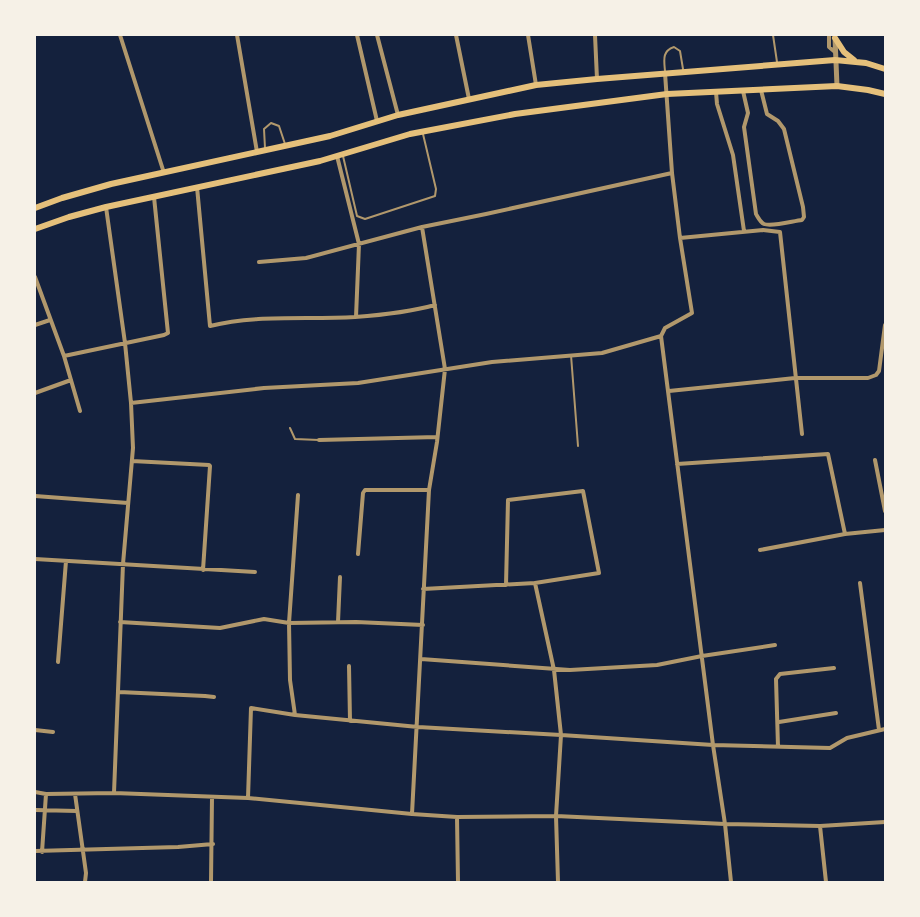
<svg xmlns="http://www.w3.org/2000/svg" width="920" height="917" font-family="Rubik,sans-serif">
  <rect width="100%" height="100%" fill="#14213d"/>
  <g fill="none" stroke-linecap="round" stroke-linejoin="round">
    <!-- service -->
    <path stroke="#b1986c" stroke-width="2" d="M 773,35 L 777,62
      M 665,71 C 664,60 662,51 674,47 L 680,51 L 683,69
      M 265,148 L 264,129 L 271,123 L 279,126 L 285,144
      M 343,156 L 357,216 L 365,219 L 435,196 L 436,189 L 423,134
      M 571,355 L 578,446
      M 290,428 L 295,439 L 319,440"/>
    <!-- minor -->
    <path stroke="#b1986c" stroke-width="4" d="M 120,35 L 164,173
      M 237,35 L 257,152
      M 357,35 L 377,121
      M 377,35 L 398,115
      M 456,35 L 469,99
      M 528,35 L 536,85
      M 595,35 L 597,79
      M 829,35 L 829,47 L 835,52
      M 665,73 L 672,173 L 680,238 L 692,313 L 665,328 L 661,336 L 713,745 L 725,824 L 731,882
      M 743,91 L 748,113 L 744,127 L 756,214 C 758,217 760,222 764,224 C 772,227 793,221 802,220 L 804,217 L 803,207 L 784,129 L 778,121 L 767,114 L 761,90
      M 716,92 L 717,104 L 733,155 L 744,231
      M 337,156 L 359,244 L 356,317
      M 197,187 L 210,326 C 258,314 307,320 355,317 C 382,315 410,312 435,305
      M 106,207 L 125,343 L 131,403 L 133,448 L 123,564 L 114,793
      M 680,238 L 763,230 L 780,232 L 802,434
      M 259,262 L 306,258 L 422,227 L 486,214 L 672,173
      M 35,277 L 64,356 L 80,411
      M 35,325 L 50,320
      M 64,356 L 164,335 L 168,333 L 154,197
      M 669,391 L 795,378 L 868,378 L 876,375 L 879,371 L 885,325
      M 35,393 L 71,380
      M 131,403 L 264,388 L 358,383 L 492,362 L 602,353 L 661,336
      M 319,440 L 437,437
      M 875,460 L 885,511
      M 132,461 L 209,465 L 210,466 L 203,570
      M 677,464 L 828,454 L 845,534
      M 35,496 L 128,503
      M 760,550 L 845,534 L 885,530
      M 358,554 L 363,493 L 365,490 L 429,490
      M 35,559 L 255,572
      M 535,583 L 554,670 L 561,735 L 556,816 L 558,882
      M 860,583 L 879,730
      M 423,589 L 535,583 L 599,573 L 583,491 L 508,500 L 506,585
      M 120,622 L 220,628 L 264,619 L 289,623 L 356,622 L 423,625
      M 338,622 L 340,577
      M 421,659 L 570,670 L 657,665 L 702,656 L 775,645
      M 58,662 L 66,561
      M 349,666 L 350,721
      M 119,692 L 205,696 L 214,697
      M 295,715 L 290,680 L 289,623 L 298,495
      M 779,722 L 836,713
      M 35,730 L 53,732
      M 778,747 L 776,679 L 780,674 L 834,668
      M 35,792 L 46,794 L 114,793 L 248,798 L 412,814 L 457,817 L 556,816 L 725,824 L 820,826 L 826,882
      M 75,794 L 86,873 L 85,882
      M 248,798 L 251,708 L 295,715 L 418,727 L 561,735 L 713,745 L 830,748 L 847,738 L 885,729
      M 35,810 L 77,811
      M 412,814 L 429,490 L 437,442 L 445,369 L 422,227
      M 457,817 L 458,882
      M 820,826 L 885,822
      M 35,851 L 178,847 L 213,844
      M 42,852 L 46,794
      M 211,882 L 212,797"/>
    <!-- tertiary -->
    <path stroke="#b1986c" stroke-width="5" d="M 835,38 L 837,86"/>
    <!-- primary -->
    <path stroke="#e5c07b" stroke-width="6" d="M 835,38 L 844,52 L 854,60
      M 35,208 L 62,198 L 111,184 L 330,136 L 398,115 L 536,85 L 597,79 L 835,60 L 866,63 L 885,69
      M 35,229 L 69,217 L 106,207 L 320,161 L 410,134 L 515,114 L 667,94 L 837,86 L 868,90 L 885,94"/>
  </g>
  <!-- border -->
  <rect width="920" height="917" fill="none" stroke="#f6f1e7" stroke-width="72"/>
</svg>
